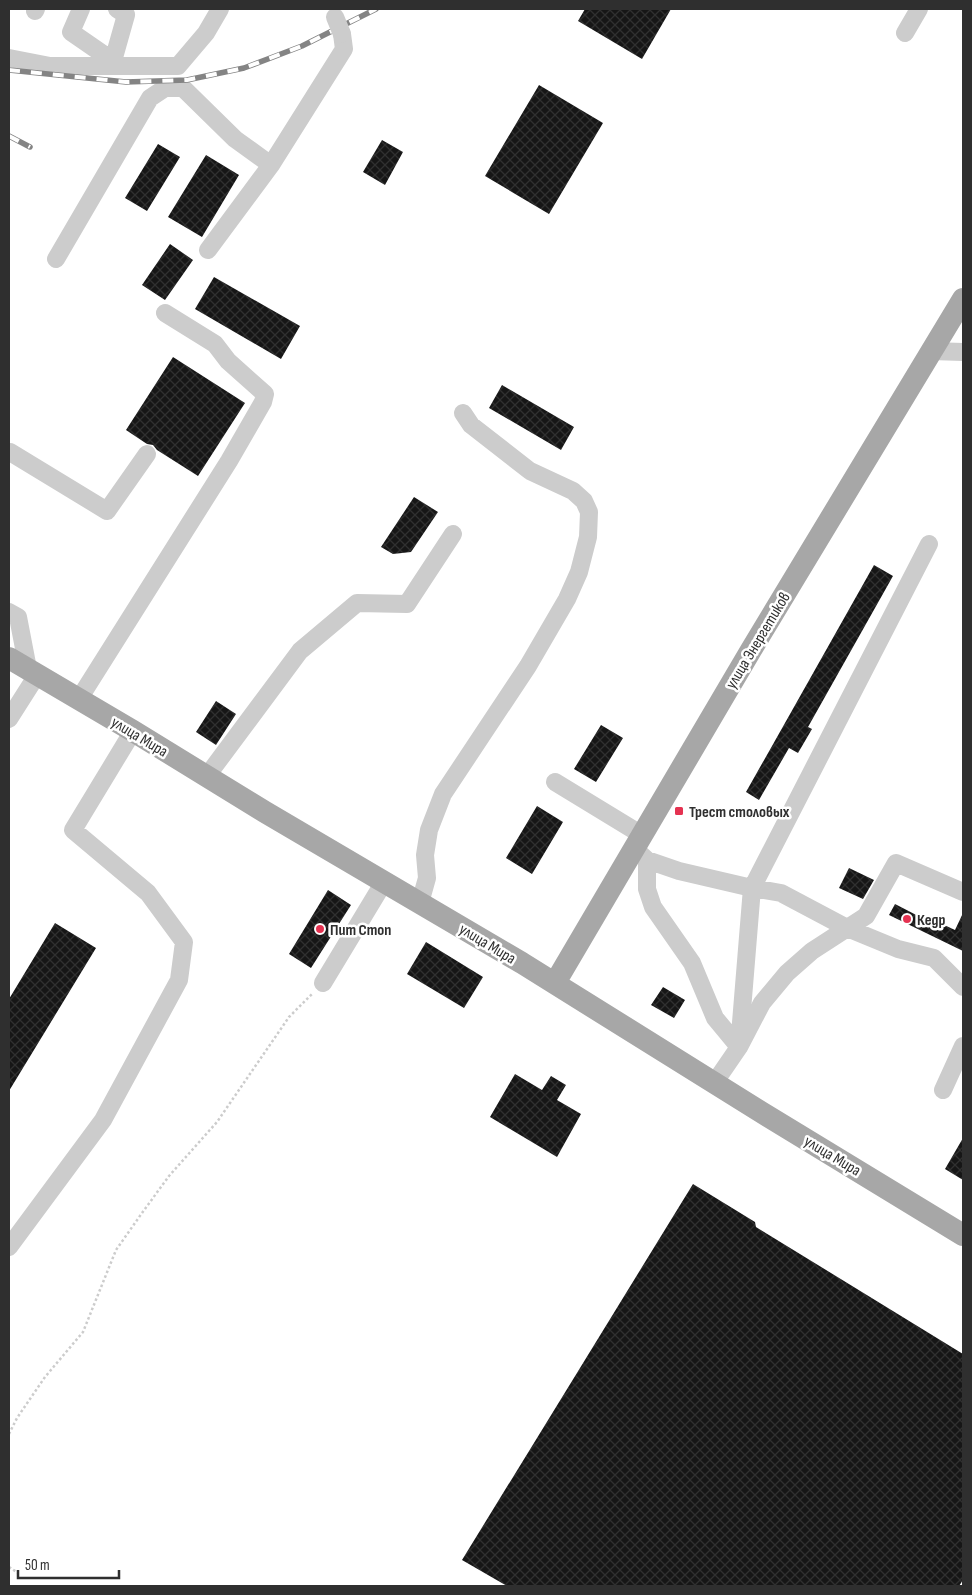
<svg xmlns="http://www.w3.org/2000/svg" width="972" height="1595" font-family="'Sofia Sans Condensed',sans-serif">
  <defs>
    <pattern id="building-cross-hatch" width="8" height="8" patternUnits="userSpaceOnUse" patternTransform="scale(1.25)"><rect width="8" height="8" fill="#161616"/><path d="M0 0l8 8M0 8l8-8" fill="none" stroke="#303030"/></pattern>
  </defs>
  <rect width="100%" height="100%" fill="#fff"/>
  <!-- building -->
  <path fill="url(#building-cross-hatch)" d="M 585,9 L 671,9 L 642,59 L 578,21 Z
    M 539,85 L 603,123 L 549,214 L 485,176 Z
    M 382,140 L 403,152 L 385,185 L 363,172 Z
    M 158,144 L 180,157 L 147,211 L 125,198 Z
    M 206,155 L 239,175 L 202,237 L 168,217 Z
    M 170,244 L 193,260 L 165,300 L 142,285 Z
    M 214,277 L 300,326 L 281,359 L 195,309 Z
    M 173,357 L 245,403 L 198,476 L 157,450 L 153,445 L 147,444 L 126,430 Z
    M 502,385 L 574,427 L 561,450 L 489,408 Z
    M 414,497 L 438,512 L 411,552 L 393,554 L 381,547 Z
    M 874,565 L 893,576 L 808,727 L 812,729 L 798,753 L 789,748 L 759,800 L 746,792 Z
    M 216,701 L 236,714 L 216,745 L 196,732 Z
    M 601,725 L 623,738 L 596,782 L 574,769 Z
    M 537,806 L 563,822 L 532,874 L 506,858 Z
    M 849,868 L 874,880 L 863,899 L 839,888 Z
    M 328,890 L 351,905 L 311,968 L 289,954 Z
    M 895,904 L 926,920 L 927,917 L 955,930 L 963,913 L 963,951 L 889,915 Z
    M 55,923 L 96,948 L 9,1091 L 9,999 Z
    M 426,942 L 483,977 L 464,1008 L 407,974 Z
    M 663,987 L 685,1000 L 674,1018 L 651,1005 Z
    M 515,1074 L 542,1090 L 551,1076 L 566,1085 L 557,1100 L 581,1114 L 557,1157 L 490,1117 Z
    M 963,1138 L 963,1180 L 945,1169 Z
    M 693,1184 L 755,1222 L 756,1227 L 963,1354 L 963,1580 L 959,1586 L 507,1586 L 462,1560 Z"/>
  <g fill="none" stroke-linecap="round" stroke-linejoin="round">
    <!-- path -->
    <path stroke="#ccc" stroke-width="2.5" stroke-dasharray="2.5 2.5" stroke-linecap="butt" d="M 9,1434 L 17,1418 L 45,1377 L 83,1332 L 116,1250 L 142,1213 L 169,1176 L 217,1122 L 289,1017 L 312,994
      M 9,1567 L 18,1573"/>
    <!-- minor -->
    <path stroke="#ccc" stroke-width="18" d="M 81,9 L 71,32 L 113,61 L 117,66
      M 35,11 L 36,9
      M 905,33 L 919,9
      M 9,58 L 50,66 L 178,66 L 206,33 L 220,9
      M 113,61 L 126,15 L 117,9
      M 208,250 L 271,165 L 344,49 L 342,34
      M 56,259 L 150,98 L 165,88 L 183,88 L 235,139 L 271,165
      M 931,351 L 963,352
      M 10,452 L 107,511 L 147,454
      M 9,612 L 18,617 L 28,669
      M 79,699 L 229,461 L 263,402 L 265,394 L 228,361 L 215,344 L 165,313
      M 9,719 L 37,675
      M 207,776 L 300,651 L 357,603 L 407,604 L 453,534
      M 555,782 L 642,835
      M 634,848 L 647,860 L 679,871 L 752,888 L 781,893 L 847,928 L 898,949 L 934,958 L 963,987
      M 647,860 L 647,889 L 653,907 L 692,963 L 715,1018 L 739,1047
      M 420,903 L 427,878 L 425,855 L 429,830 L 443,794 L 528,666 L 567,599 L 579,572 L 588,537 L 589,512 L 584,501 L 573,491 L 530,471 L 471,425 L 463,413
      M 323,983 L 384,882
      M 739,1047 L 752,888 L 929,544
      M 715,1082 L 739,1047 L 762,1003 L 787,973 L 812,951 L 866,916 L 896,863 L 963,892
      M 943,1090 L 963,1046
      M 9,1247 L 103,1120 L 179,980 L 184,942 L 148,893 L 73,830 L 133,731"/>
    <!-- major -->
    <path stroke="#a7a7a7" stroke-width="22" d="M 9,658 L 133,731 L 265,812 L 522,963 L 761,1112 L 963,1235
      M 555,983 L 751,650 L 963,299"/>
    <defs>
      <path id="rail" d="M 9,70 L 126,82 L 187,80 L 244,68 L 302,46 L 376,9
        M 9,136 L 30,147"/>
    </defs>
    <!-- rail casing -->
    <use href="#rail" stroke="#848484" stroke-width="5.5"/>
    <!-- rail -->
    <use href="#rail" stroke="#fff" stroke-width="4" stroke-dasharray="11" stroke-linecap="butt"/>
    <!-- minor-bridge -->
    <path stroke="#ccc" stroke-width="18" d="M 335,17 L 342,34"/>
  </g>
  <!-- markers -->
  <g fill="#e53251" stroke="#fff" stroke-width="2">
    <rect x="674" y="806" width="10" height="10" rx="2.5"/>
    <circle cx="907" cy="919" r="5"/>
    <circle cx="320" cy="929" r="5"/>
  </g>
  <g text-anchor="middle" stroke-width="5" stroke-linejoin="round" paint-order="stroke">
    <!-- street labels -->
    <g font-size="16" fill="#2f2f2f" stroke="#fff">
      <text transform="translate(757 640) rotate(-59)" y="6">улица Энергетиков</text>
      <text transform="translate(140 736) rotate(31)" y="6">улица Мира</text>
      <text transform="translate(488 943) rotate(31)" y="6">улица Мира</text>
      <text transform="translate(833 1155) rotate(31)" y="6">улица Мира</text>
    </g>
    <!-- poi labels -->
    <g font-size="16" font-weight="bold" fill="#2f2f2f" stroke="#fff" text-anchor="start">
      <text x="689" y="817">Трест столовых</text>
      <text x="917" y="925">Кедр</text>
      <text x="330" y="935">Пит Стоп</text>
    </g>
  </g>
  <!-- border -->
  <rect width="972" height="1595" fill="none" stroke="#2f2f2f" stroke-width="20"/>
  <!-- scale -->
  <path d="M18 1570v8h101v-8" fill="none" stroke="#2f2f2f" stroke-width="2.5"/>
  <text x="25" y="1570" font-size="15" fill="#2f2f2f" stroke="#ffffff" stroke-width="4" paint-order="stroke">50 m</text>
</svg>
